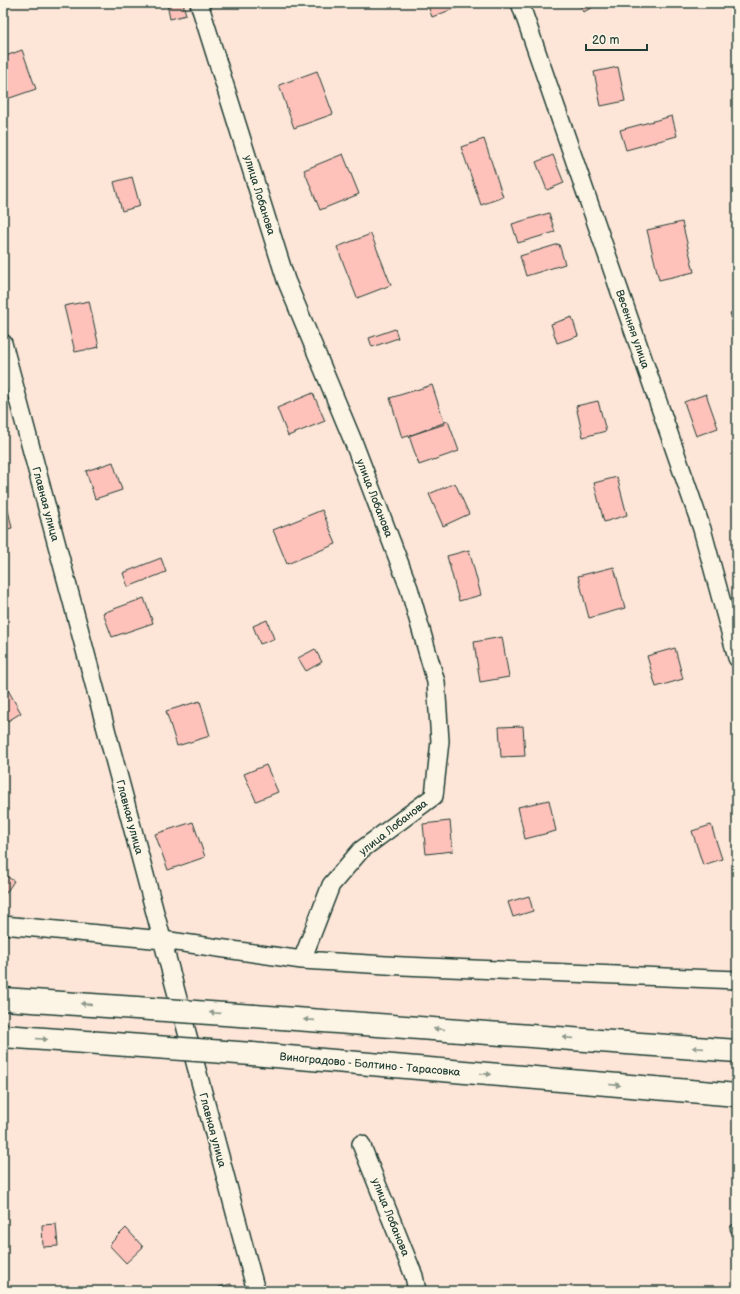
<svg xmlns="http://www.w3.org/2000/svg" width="740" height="1294" font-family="'Balsamiq Sans',sans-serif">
  <rect width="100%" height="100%" fill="#fde6d8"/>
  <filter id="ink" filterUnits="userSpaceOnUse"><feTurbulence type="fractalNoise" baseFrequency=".025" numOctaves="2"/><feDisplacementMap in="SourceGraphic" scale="8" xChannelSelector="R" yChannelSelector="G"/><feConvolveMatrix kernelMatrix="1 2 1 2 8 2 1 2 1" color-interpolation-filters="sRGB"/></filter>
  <g filter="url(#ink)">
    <!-- building -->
    <path fill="#fec2bb" stroke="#1f3d34" d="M 172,3 L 183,3 L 186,15 L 170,19 L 167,4 Z
      M 427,3 L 469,3 L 432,17 Z
      M 579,3 L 602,3 L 583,12 Z
      M 732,3 L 737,3 L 737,20 Z
      M 22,50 L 36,89 L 7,99 L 3,86 L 3,57 Z
      M 618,67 L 625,101 L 601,106 L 594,72 Z
      M 317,71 L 333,114 L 294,128 L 279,85 Z
      M 672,116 L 677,136 L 626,150 L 620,130 Z
      M 484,139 L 503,197 L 481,205 L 461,147 Z
      M 343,154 L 359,194 L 320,210 L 304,170 Z
      M 553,155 L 564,183 L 547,190 L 536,162 Z
      M 132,177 L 140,206 L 122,211 L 114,182 Z
      M 549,213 L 555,232 L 518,243 L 512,224 Z
      M 682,222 L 694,272 L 659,280 L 647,230 Z
      M 371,234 L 391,285 L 357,298 L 337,247 Z
      M 559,244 L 565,264 L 526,276 L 520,256 Z
      M 89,301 L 99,347 L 75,352 L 64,306 Z
      M 737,311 L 737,334 L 730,313 Z
      M 572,317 L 578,336 L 557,343 L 551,324 Z
      M 395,329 L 398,338 L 372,347 L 369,338 Z
      M 432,385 L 445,424 L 402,438 L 390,398 Z
      M 313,393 L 325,421 L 288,436 L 277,408 Z
      M 706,394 L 718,428 L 696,436 L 684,402 Z
      M 598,401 L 606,431 L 583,437 L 576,406 Z
      M 448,421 L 459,451 L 419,465 L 409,436 Z
      M 113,462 L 122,490 L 95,499 L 86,471 Z
      M 617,477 L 627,515 L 604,522 L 594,483 Z
      M 455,483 L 469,514 L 443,526 L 429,494 Z
      M 3,501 L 6,501 L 12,528 L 3,530 Z
      M 322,510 L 336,544 L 287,564 L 273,530 Z
      M 469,550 L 481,595 L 459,601 L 447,556 Z
      M 161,558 L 166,572 L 128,587 L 123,573 Z
      M 614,567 L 625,608 L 589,618 L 578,576 Z
      M 144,598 L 153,623 L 112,637 L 103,613 Z
      M 267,620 L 274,639 L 260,644 L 253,626 Z
      M 502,637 L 509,677 L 480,682 L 474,642 Z
      M 675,648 L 683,679 L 656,687 L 647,656 Z
      M 315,649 L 322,662 L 306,671 L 298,658 Z
      M 8,690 L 21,713 L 3,724 L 3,694 Z
      M 200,701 L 210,736 L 177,746 L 166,711 Z
      M 523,726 L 525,756 L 501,757 L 499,727 Z
      M 266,765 L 278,792 L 256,801 L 244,774 Z
      M 549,800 L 556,831 L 525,839 L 518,807 Z
      M 450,821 L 453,851 L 426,854 L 423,824 Z
      M 193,822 L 205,857 L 168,870 L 155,834 Z
      M 711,825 L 722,859 L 703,865 L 692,831 Z
      M 3,874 L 14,881 L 4,896 L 3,895 Z
      M 529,896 L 533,911 L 513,917 L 508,902 Z
      M 56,1224 L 58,1246 L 43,1247 L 42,1225 Z
      M 126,1228 L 143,1247 L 126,1263 L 109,1245 Z
      M 231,1284 L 233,1291 L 220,1291 L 219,1287 Z"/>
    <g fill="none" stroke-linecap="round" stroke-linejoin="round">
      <defs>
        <path id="lane" d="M 735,1229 L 737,1229"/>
        <path id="street" d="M 199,3 L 286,280 L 353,441 L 409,588 L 436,682 L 440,741 L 434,796 L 361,850 L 331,885 L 302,960
          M 520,3 L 702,529 L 737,658
          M 3,343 L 256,1291
          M 3,925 L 163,940 L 302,960 L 403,966 L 737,980
          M 361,1144 L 414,1276 L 417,1291"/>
        <path id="primary" d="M 254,1016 L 737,1051
          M 252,1054 L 737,1095"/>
      </defs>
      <!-- lane casing -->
      <use href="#lane" stroke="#1f3d34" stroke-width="11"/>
      <!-- street casing -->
      <use href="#street" stroke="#1f3d34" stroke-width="20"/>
      <!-- primary casing -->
      <use href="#primary" stroke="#1f3d34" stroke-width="25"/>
      <!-- lane -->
      <use href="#lane" stroke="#fcf5e5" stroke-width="8"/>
      <!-- street -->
      <use href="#street" stroke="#fcf5e5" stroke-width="17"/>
      <!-- primary -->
      <use href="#primary" stroke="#fcf5e5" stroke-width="22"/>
      <defs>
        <path id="primary-bridge" d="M 3,999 L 254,1016
          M 3,1036 L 252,1054"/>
      </defs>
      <!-- primary-bridge casing -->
      <use href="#primary-bridge" stroke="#1f3d34" stroke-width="25" stroke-linecap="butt"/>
      <!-- primary-bridge -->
      <use href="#primary-bridge" stroke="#fcf5e5" stroke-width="22"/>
    </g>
    <!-- one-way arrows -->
    <defs><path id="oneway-solid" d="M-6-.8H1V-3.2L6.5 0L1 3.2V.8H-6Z"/></defs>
    <g fill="#8e998c">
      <use href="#oneway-solid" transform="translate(86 1004) rotate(-176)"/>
      <use href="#oneway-solid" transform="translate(215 1013) rotate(-176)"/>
      <use href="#oneway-solid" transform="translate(309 1020) rotate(-176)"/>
      <use href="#oneway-solid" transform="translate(439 1029) rotate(-176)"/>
      <use href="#oneway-solid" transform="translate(568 1038) rotate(-176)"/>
      <use href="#oneway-solid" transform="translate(42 1039) rotate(4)"/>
      <use href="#oneway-solid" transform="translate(698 1048) rotate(-176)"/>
      <use href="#oneway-solid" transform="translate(486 1074) rotate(5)"/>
      <use href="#oneway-solid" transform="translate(615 1085) rotate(5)"/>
    </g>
  </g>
  <g text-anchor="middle" stroke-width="3" stroke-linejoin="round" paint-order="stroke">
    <!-- street labels -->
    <g font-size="11" fill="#1f3d34" stroke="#fcf5e5">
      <text transform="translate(260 195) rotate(73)" y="4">улица Лобанова</text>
      <text transform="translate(633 329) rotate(71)" y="4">Весенняя улица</text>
      <text transform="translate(375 498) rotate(69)" y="4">улица Лобанова</text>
      <text transform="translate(46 504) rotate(75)" y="4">Главная улица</text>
      <text transform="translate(130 817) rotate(75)" y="4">Главная улица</text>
      <text transform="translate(393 827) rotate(-38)" y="4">улица Лобанова</text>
      <text transform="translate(370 1064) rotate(5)" y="4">Виноградово - Болтино - Тарасовка</text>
      <text transform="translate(213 1130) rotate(75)" y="4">Главная улица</text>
      <text transform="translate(391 1217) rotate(68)" y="4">улица Лобанова</text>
    </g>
  </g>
  <!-- margin -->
  <rect width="740" height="1294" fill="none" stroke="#fcf5e5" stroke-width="16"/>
  <rect x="8" y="8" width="724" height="1278" fill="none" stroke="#1f3d34" stroke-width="1.5" filter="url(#ink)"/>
  <!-- scale -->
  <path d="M586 44v6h61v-6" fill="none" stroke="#1f3d34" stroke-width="2"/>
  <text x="592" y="44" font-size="12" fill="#1f3d34" stroke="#fcf5e5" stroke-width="3" paint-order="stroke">20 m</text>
</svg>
